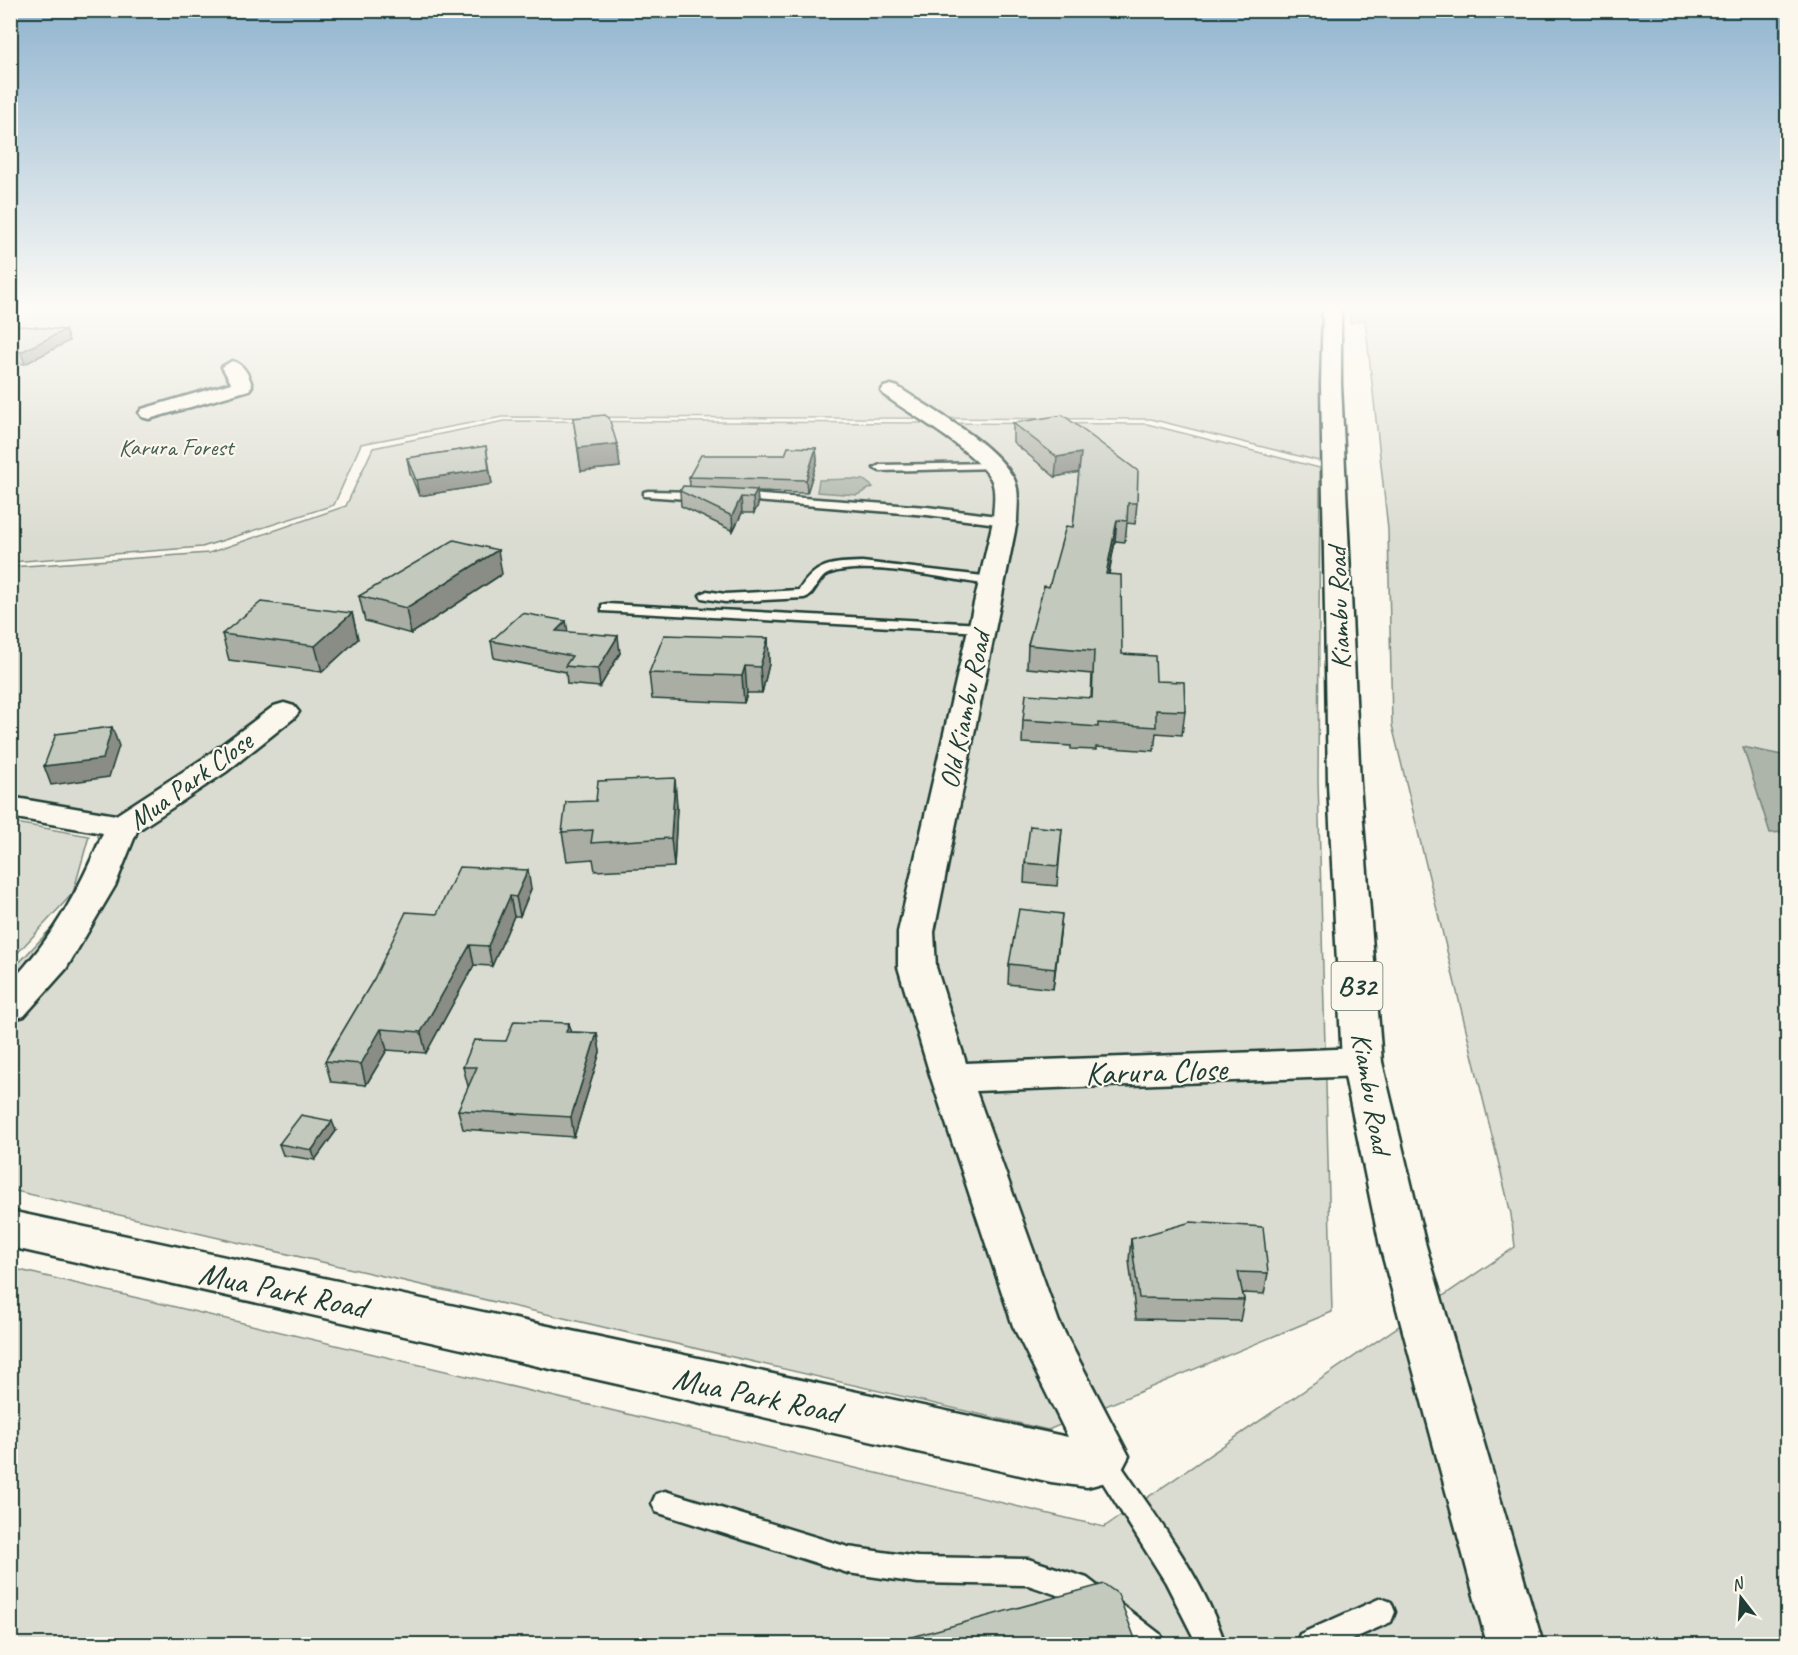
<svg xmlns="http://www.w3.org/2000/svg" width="1798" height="1655" font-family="Caveat,sans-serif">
  <rect width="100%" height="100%" fill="#fbf7ec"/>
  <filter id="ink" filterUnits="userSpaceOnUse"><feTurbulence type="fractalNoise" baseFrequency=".0167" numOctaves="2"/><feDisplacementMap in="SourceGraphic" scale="12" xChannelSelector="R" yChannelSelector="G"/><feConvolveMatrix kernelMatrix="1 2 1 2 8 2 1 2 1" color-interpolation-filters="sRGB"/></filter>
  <g filter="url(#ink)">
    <!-- green -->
    <path fill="#dbdcd1" stroke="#7d8c82" stroke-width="1.5" d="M 11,308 L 1326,308 L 1343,467 L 1151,419 L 502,417 L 361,444 L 334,505 L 202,547 L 11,562 Z
      M 1350,308 L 1787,308 L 1787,1644 L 11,1644 L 11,1268 L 1104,1527 L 1515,1247 L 1511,1214 L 1392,725 L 1388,529 L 1365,319 L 1350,323 Z
      M 504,421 L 1147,424 L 1320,468 L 1318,780 L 1332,1312 L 1048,1430 L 11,1190 L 10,822 L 89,836 L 73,893 L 11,960 L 16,966 L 84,893 L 100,839 L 93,830 L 11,816 L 11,567 L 209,553 L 346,506 L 373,448 Z"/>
    <!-- water -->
    <path fill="#adb4aa" stroke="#74847b" stroke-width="1.5" d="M 850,479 L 864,480 L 873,487 L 857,495 L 817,492 L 819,480 Z
      M 1743,747 L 1787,756 L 1787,832 L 1770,833 Z"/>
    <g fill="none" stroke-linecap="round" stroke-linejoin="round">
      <defs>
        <path id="lane" d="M 993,463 L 997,464 L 997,468 L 880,471 L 874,468 L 880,465 Z
          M 648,491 L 701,492 L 707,496 L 701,500 L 644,496 L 644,492 Z
          M 736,493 L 927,507 L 1005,517 L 1011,521 L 1005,525 L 927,515 L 732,499 L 730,497 Z
          M 862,562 L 992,577 L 998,581 L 992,585 C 948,580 871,560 830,573 C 817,577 816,595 804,598 L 725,602 L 702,598 L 700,595 L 707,591 L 725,594 L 799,590 C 816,563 832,563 862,562 Z
          M 607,604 L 982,624 L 989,628 L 982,632 L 602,611 L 602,605 Z
          M 1104,1450 L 1113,1454 C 1153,1513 1203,1576 1225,1644 L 1197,1644 L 1166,1583 L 1095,1470 L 1091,1462 L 1095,1454 Z
          M 665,1491 L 848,1547 L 918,1557 L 1028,1559 L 1087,1578 L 1160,1634 L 1164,1644 L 1128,1644 L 1069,1599 L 1028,1585 L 918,1583 L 848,1573 L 656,1512 L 652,1503 L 656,1494 Z
          M 1381,1598 L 1391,1602 L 1395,1612 L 1391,1622 L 1341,1644 L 1296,1644 L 1300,1634 Z"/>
        <path id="street" d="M 232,361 C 244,364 249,375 252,386 L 249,390 L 149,419 L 142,417 L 139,413 L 142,409 L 231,383 L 222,367 Z
          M 891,385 L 898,387 C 933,411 994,442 1014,479 C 1020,491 1017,508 1017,521 L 934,932 L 936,967 L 966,1063 L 1362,1048 L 1376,1052 L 1382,1062 L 1376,1072 L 1362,1076 L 976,1091 L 1059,1322 L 1129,1456 L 1117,1479 L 1087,1487 L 1051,1482 L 10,1247 L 10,1211 L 1068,1437 L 1013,1326 L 931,1078 L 898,967 L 898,932 L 993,521 C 993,508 997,491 991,479 C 977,452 910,414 884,395 L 881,391 L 884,387 Z
          M 284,703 L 294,706 L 299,712 L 294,718 L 226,772 L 137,831 L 115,886 L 66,969 L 24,1016 L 10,1020 L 10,983 C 54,936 78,892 103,833 L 10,817 L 10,797 L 116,815 L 204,758 L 274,706 Z"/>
        <path id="highway" d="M 1323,308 L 1341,308 L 1341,384 L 1360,784 L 1382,1062 L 1426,1246 L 1543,1644 L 1487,1644 L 1380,1246 L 1342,1062 L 1328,784 L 1321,384 Z"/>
      </defs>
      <!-- lane casing -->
      <use href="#lane" stroke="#1f3d34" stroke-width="5"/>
      <!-- street casing -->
      <use href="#street" stroke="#1f3d34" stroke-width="5"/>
      <!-- highway casing -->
      <use href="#highway" stroke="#1f3d34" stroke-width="5"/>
      <!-- lane -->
      <use href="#lane" fill="#fbf7ec" fill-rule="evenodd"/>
      <!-- street -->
      <use href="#street" fill="#fbf7ec" fill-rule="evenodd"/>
      <!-- highway -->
      <use href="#highway" fill="#fbf7ec" fill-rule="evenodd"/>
    </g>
    <!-- wall -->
    <path fill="#a9ada3" stroke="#1f3d34" stroke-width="1.5" d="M 10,325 L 65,330 L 69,341 L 25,364 L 10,362 Z
      M 573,418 L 617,444 L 620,467 L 581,471 Z
      M 1013,423 L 1137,503 L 1135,524 L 1127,523 L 1125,542 L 1115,541 L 1109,574 L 1122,654 L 1156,681 L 1185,711 L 1182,735 L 1156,733 L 1154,751 L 1096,747 L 1096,750 L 1071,749 L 1071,746 L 1022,743 L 1023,720 L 1091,698 L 1092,674 L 1027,668 L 1028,645 L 1049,587 L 1073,527 L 1079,472 L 1055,477 L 1013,442 Z
      M 486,446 L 492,484 L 419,496 L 410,473 L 407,458 Z
      M 816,448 L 817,461 L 807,493 L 757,492 L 758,505 L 754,513 L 742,513 L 733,531 L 681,506 L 680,491 L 690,486 L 689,477 Z
      M 502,574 L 411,634 L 365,621 L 359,596 Z
      M 352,613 L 358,639 L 322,672 L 229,660 L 222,634 Z
      M 568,632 L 620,653 L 600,687 L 567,684 L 566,672 L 494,658 L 491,641 Z
      M 768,638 L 769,664 L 762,693 L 747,693 L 744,703 L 652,699 L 649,673 Z
      M 677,806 L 674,867 L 595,871 L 593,859 L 567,861 L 562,832 Z
      M 1062,829 L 1057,886 L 1024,883 L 1025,863 Z
      M 531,889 L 520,916 L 514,916 L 492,966 L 474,965 L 426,1053 L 387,1050 L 366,1085 L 331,1082 L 325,1061 L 374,979 L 437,914 Z
      M 1060,934 L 1053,989 L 1008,984 L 1009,964 Z
      M 569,1023 L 571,1032 L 597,1033 L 600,1052 L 574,1137 L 463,1129 L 458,1110 L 469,1086 L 468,1086 L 463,1067 L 506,1041 Z
      M 336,1131 L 315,1160 L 283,1155 L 279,1144 Z
      M 1131,1239 L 1268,1273 L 1264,1294 L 1243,1293 L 1244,1300 L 1240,1321 L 1136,1319 L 1129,1260 Z"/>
    <!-- shaded-wall -->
    <path fill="#898d85" stroke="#1f3d34" stroke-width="1.5" d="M 65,330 L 69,341 L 25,364 L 21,352 Z
      M 617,444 L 620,467 L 581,471 L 578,448 Z
      M 816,448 L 817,461 L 807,493 L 806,480 Z
      M 1081,453 L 1080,472 L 1055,477 L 1057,457 Z
      M 489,469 L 492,484 L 419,496 L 416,480 Z
      M 757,490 L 758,505 L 754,513 L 753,498 Z
      M 741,497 L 742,513 L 733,531 L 732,516 Z
      M 1117,520 L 1115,541 L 1104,595 L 1106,574 Z
      M 498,550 L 502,574 L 411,634 L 406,608 Z
      M 352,613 L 358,639 L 322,672 L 315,646 Z
      M 566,621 L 569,638 L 556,631 Z
      M 618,636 L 620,653 L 600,687 L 598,669 Z
      M 768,638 L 769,664 L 762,693 L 760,667 Z
      M 745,666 L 747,693 L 744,703 L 742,676 Z
      M 112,727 L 119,746 L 109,777 L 51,785 L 44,766 Z
      M 675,778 L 677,806 L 674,867 L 671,838 Z
      M 528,870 L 531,889 L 520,916 L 516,897 Z
      M 510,896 L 514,916 L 492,966 L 488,946 Z
      M 1062,914 L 1060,934 L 1053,989 L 1055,969 Z
      M 10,917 L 14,925 L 10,927 Z
      M 470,945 L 474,965 L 426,1053 L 421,1032 Z
      M 569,1023 L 572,1041 L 566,1032 Z
      M 381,1029 L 387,1050 L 366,1085 L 361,1064 Z
      M 597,1033 L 600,1052 L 574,1137 L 571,1117 Z
      M 332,1121 L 336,1131 L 315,1160 L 312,1150 Z"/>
    <!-- building -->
    <path fill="#c4c9be" stroke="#1f3d34" stroke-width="1.5" d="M 10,325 L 65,330 L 21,352 L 10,351 Z
      M 605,415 L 609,418 L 617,444 L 578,448 L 573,418 Z
      M 1063,415 L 1138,471 L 1137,503 L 1128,503 L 1127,521 L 1117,520 L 1106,574 L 1121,575 L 1122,654 L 1155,656 L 1156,681 L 1184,682 L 1185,711 L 1156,710 L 1156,727 L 1098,723 L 1098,727 L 1073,725 L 1073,723 L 1023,720 L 1026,694 L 1092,698 L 1094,651 L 1028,645 L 1044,586 L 1049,587 L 1066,526 L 1073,527 L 1081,453 L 1057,457 L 1013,423 Z
      M 486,446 L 489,469 L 416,480 L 407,458 Z
      M 788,447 L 816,448 L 806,480 L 689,477 L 701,455 L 785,455 Z
      M 683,486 L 757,490 L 753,498 L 741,497 L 732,516 L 680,491 Z
      M 454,540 L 498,550 L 406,608 L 359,596 Z
      M 261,602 L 352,613 L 315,646 L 222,634 Z
      M 522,613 L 566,621 L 556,631 L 618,636 L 598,669 L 565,666 L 572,656 L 491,641 Z
      M 664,635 L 768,638 L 760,667 L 745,666 L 742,676 L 649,673 Z
      M 112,727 L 103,759 L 44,766 L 56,734 Z
      M 675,778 L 671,838 L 591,843 L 593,830 L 562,832 L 566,802 L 596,801 L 598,781 Z
      M 1030,826 L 1062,829 L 1058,866 L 1025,863 Z
      M 459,867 L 528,870 L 516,897 L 510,896 L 488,946 L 470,945 L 421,1032 L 381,1029 L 361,1064 L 325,1061 L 374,979 L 406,912 L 437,914 Z
      M 1019,909 L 1062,914 L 1055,969 L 1009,964 Z
      M 514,1021 L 569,1023 L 566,1032 L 597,1033 L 571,1117 L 458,1110 L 477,1067 L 463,1067 L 474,1040 L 506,1041 Z
      M 301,1115 L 332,1121 L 312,1150 L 279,1144 Z
      M 1191,1222 L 1263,1227 L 1268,1273 L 1238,1272 L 1244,1300 L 1139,1298 L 1131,1239 Z
      M 1104,1584 L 1118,1594 L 1137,1644 L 886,1644 Z"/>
  </g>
  <!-- sky -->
  <linearGradient id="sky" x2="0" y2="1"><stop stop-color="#90b4cf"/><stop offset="0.57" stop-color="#fdfbf6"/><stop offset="1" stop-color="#fdfbf6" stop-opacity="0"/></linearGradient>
  <rect width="1798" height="540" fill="url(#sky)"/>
  <g text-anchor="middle" stroke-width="4.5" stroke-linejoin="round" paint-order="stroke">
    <!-- far-park labels -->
    <g font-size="24" fill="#455d53" stroke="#fbf7ec">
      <text x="176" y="455">Karura Forest</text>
    </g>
    <!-- shield labels -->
    <rect fill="#fbf7ec" stroke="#61756b" stroke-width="1.5" x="1331.5" y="962" width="51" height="48" rx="4.5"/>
    <g font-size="27" font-weight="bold" fill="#1f3d34">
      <text x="1357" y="995">B32</text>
    </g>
    <!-- street labels -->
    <g font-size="28" fill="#1f3d34" stroke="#fbf7ec">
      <text transform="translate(1338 608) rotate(-92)" y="10">Kiambu Road</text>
      <text transform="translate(964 710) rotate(-78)" y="10">Old Kiambu Road</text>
      <text transform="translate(190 780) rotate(-36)" y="10">Mua Park Close</text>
      <text transform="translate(1372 1093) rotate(80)" y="10">Kiambu Road</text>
    </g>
    <!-- near-street labels -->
    <g font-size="33" fill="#1f3d34" stroke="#fbf7ec">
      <text transform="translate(1156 1070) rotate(-2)" y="12">Karura Close</text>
      <text transform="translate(283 1289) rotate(12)" y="12">Mua Park Road</text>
      <text transform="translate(757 1394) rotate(12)" y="12">Mua Park Road</text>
    </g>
  </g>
  <!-- margin -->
  <rect width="1798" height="1655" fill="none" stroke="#fbf7ec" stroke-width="36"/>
  <rect x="18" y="18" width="1762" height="1619" fill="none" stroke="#1f3d34" stroke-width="2" filter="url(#ink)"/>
  <!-- north arrow -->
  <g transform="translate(1741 1598) rotate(343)" stroke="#fbf7ec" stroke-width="4.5" paint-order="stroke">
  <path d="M0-4.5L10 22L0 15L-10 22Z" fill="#1f3d34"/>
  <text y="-9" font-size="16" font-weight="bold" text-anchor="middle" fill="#1f3d34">N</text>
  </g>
</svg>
